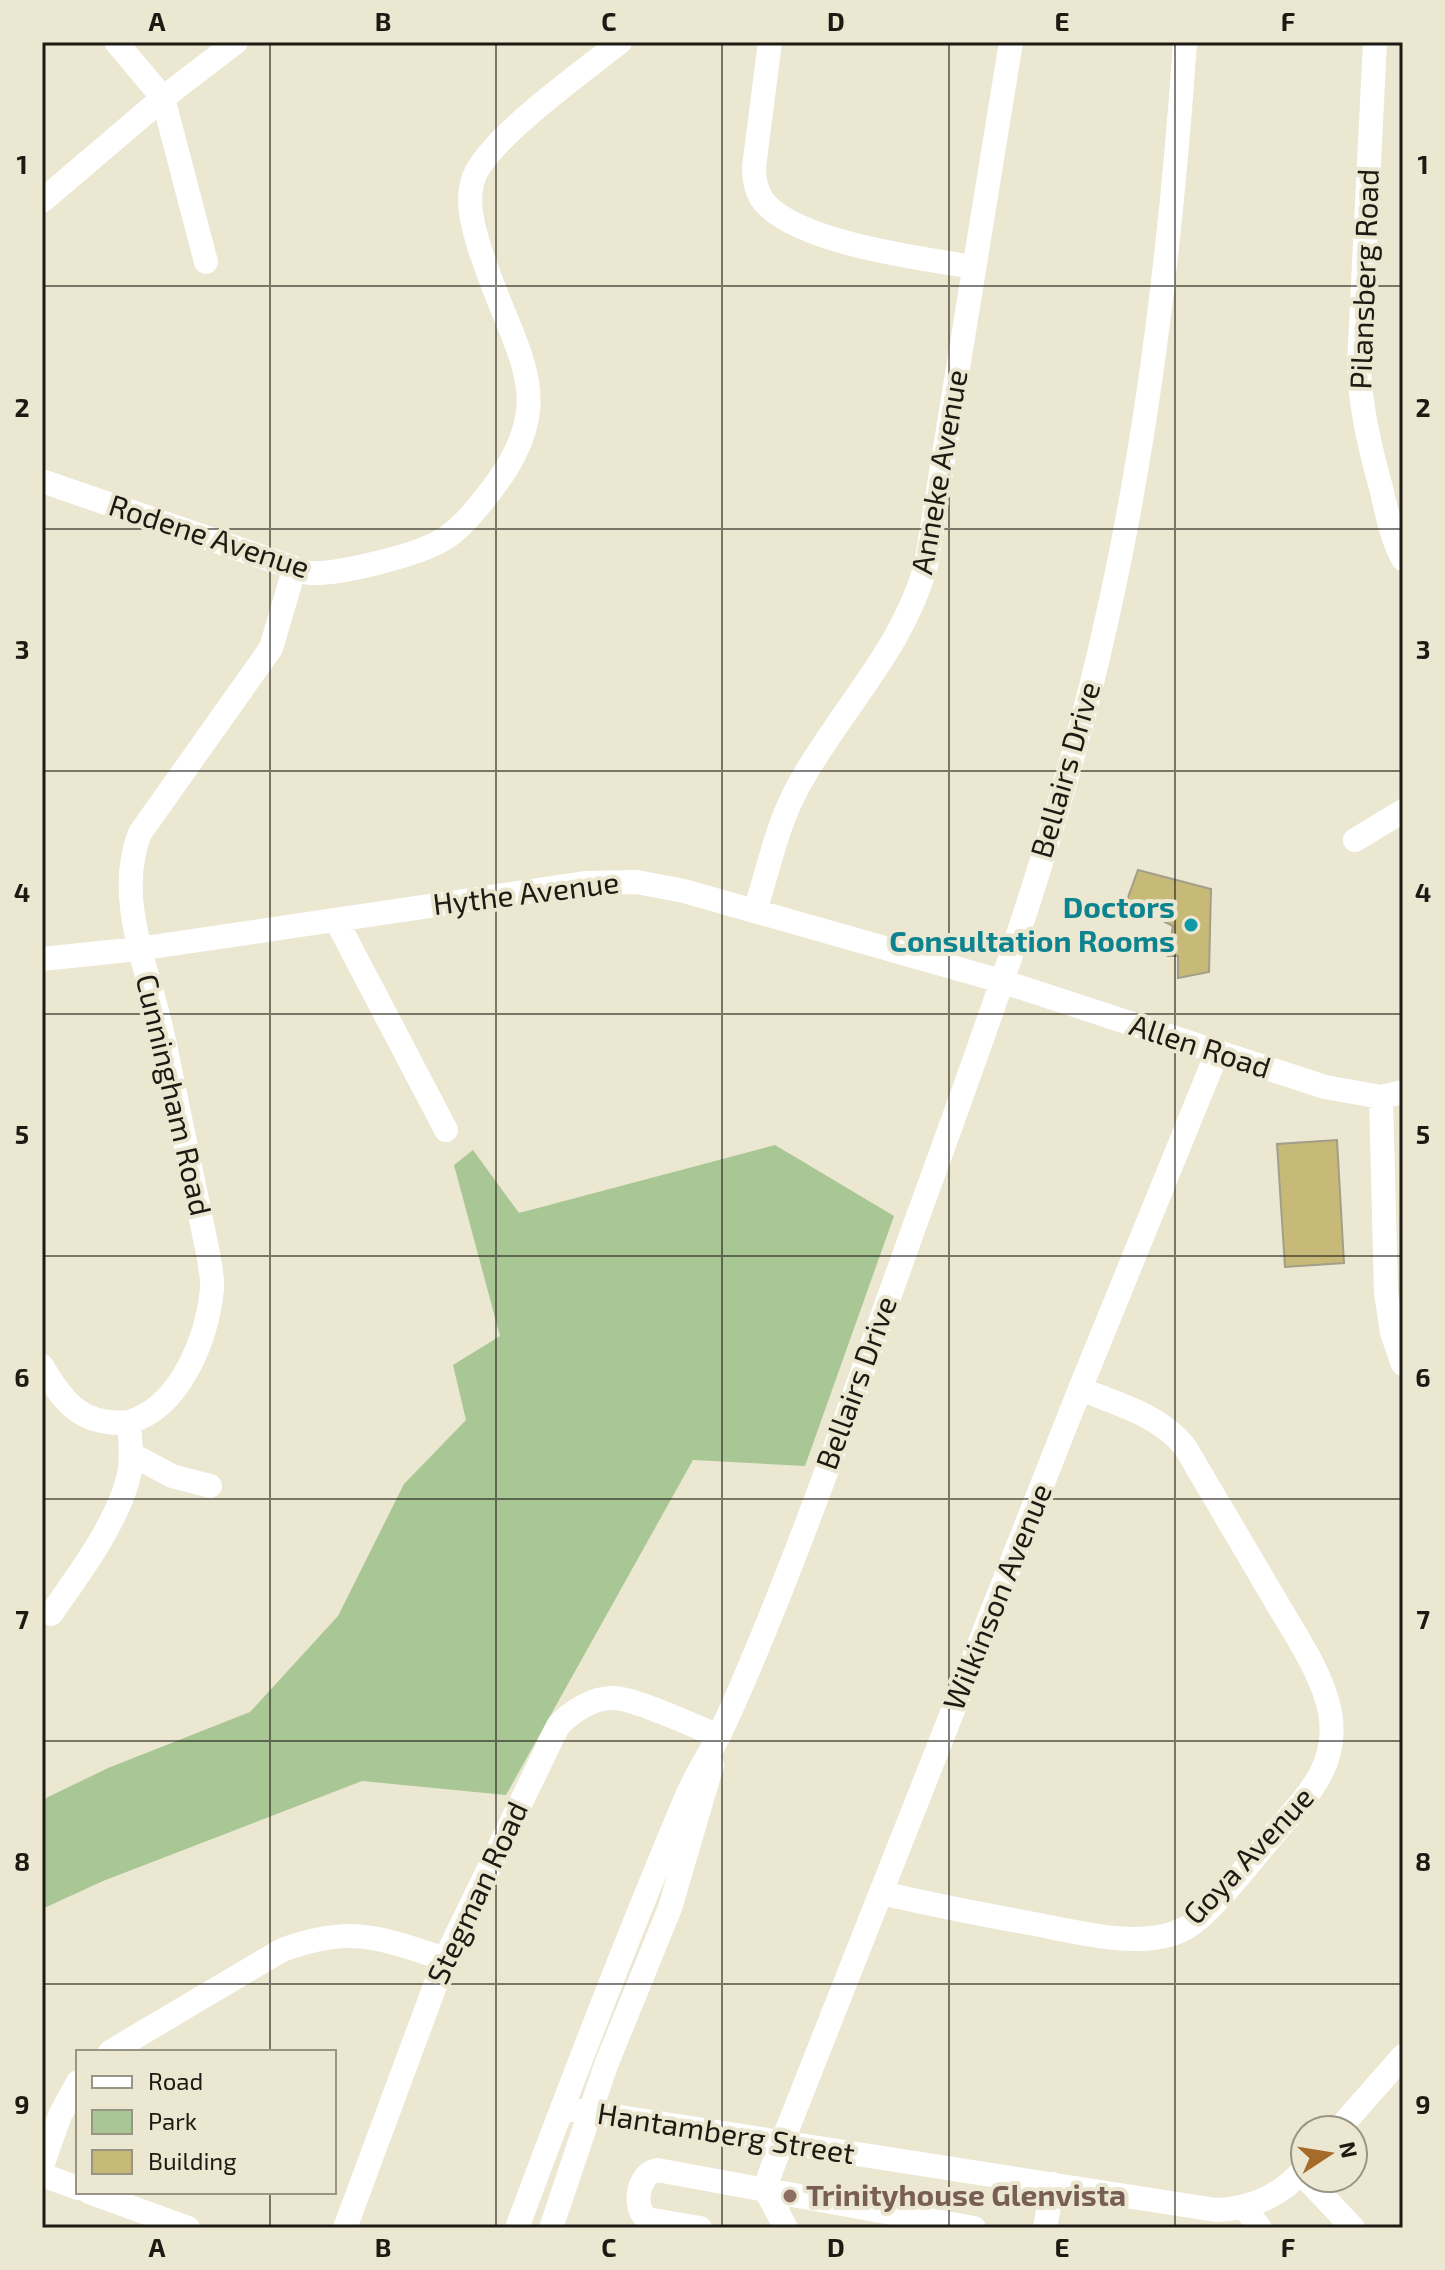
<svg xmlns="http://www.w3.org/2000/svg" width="1445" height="2270" font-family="'Exo 2',sans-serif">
  <rect width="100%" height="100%" fill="#ebe7d1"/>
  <!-- green -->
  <path fill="#a8c794" d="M 775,1145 L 894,1216 L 805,1466 L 693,1460 L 506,1795 L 362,1781 L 103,1881 L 42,1909 L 42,1800 L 108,1768 L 250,1712 L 338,1616 L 404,1484 L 466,1420 L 453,1365 L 500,1336 L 454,1165 L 473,1150 L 519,1213 Z"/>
  <!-- building -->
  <path fill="#c7ba79" stroke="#a29e89" stroke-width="2" d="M 1138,870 L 1211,889 L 1209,972 L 1178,978 L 1178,956 L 1168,956 L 1173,926 L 1165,922 L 1169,910 L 1127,900 Z
    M 1337,1140 L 1344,1263 L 1285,1267 L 1277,1144 Z"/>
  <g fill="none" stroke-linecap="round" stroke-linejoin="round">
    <!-- minor -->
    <path stroke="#fff" stroke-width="24" d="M 116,42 L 163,98 L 206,262
      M 770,42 L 754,167 C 754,180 756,192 764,202 C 798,243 923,259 974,267
      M 1375,42 L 1359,365 C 1360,407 1370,447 1381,488 C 1387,512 1391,537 1403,559
      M 42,201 L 163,98 L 236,42
      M 42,481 L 309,573 C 338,575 419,555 444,539 C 454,533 463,524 471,515 C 573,399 516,366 478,243 C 472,222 466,199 474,177 C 489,138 584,71 620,42
      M 1355,840 L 1403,811
      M 755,911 C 769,868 777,823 800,783 C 841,709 903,649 926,565 L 1011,42
      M 336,920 L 446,1130
      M 42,959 L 138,949 L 585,883 L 637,882 L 684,891 L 1001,981 L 1325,1087 L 1381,1097 L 1403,1092
      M 1381,1097 L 1386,1293 L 1392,1333 L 1403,1364
      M 42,1366 C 63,1403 84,1427 129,1422
      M 131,1454 L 172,1476 L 210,1486
      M 51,1614 C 78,1575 116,1525 128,1479 C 133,1461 130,1440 129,1422 C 181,1407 207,1338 212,1289 C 213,1279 210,1268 209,1258 C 194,1184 178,1110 163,1036 C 149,970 114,899 140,833 L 271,648 L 294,570
      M 881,1893 C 930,1904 979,1914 1029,1923 C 1074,1931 1142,1951 1184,1929 C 1211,1915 1256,1854 1279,1828 C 1310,1793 1339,1763 1330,1712 C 1322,1672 1294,1633 1274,1598 C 1244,1548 1215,1497 1185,1447 C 1160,1415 1117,1404 1080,1389
      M 110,2052 L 282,1950 C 351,1925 378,1937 445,1959
      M 562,2108 L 1216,2210 C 1252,2209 1282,2195 1305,2168
      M 1338,2130 L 1403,2056
      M 42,2166 L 60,2115 L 78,2082
      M 42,2175 L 78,2188
      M 1306,2178 L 1353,2228
      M 89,2192 L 188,2228
      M 1243,2206 L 1260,2228
      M 345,2228 L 445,1959 L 558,1726 C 571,1712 592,1698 612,1698 C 633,1697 696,1727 719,1736
      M 517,2228 C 571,2083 626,1940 686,1798 C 695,1776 708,1757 718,1737 C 737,1699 753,1659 769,1620 C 824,1485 871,1346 921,1208 C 992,1014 1064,817 1108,614 C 1150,426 1172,234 1185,42
      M 551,2228 L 606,2065 L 670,1908 L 712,1765
      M 700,2228 L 647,2219 C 632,2208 638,2173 657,2170 L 974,2228
      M 786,2228 L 765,2189 L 772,2168 L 1080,1389 L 1217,1053
      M 1045,2228 L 1053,2184"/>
  </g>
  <!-- grid -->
  <path fill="none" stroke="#1c1a12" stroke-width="2" stroke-opacity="0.55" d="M 270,42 L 270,2052M 496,42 L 496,2228M 722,42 L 722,2228M 949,42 L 949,2228M 1175,42 L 1175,2228M 42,286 L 1403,286M 42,529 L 1403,529M 42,771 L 1403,771M 42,1014 L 1403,1014M 42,1256 L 1403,1256M 42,1499 L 1403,1499M 42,1741 L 1403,1741M 42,1984 L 1403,1984M 270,2192 L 270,2228"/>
  <!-- markers -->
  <circle fill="#0f9aa8" stroke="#ebe7d1" stroke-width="3" cx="1191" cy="925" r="8"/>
  <circle fill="#8d6e63" stroke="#ebe7d1" stroke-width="3" cx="790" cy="2196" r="8"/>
  <g text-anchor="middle" stroke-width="8" stroke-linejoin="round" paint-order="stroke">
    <!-- street labels -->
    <g font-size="30" fill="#1c1a12" stroke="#ebe7d1">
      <text transform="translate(1365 279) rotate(-88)" y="10">Pilansberg Road</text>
      <text transform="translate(940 472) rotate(-80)" y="10">Anneke Avenue</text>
      <text transform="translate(209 537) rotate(18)" y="10">Rodene Avenue</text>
      <text transform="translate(1066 770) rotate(-74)" y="10">Bellairs Drive</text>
      <text transform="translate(526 894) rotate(-7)" y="10">Hythe Avenue</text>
      <text transform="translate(1200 1047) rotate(18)" y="10">Allen Road</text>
      <text transform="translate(173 1095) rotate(77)" y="10">Cunningham Road</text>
      <text transform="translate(857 1383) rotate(-70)" y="10">Bellairs Drive</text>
      <text transform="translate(998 1597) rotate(-68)" y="10">Wilkinson Avenue</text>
      <text transform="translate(1249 1856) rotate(-47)" y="10">Goya Avenue</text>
      <text transform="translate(478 1893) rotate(-65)" y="10">Stegman Road</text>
      <text transform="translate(726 2134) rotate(9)" y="10">Hantamberg Street</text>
    </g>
    <!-- culture labels -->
    <g font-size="30" font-weight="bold" fill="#0d838f" stroke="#ebe7d1" text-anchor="end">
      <text x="1175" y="918">Doctors<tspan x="1175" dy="34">Consultation Rooms</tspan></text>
    </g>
    <!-- education labels -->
    <g font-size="30" font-weight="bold" fill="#785e54" stroke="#ebe7d1" text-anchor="start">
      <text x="806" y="2206">Trinityhouse Glenvista</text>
    </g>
  </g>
  <!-- border -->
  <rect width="1445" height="2270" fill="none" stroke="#ebe7d1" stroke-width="88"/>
  <!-- legend -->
  <rect x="76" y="2050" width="260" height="144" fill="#ebe7d1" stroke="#989585" stroke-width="2"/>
  <rect x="92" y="2076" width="40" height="12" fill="#ffffff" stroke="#989585" stroke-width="2"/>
  <text x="148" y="2090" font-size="24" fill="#1c1a12">Road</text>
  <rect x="92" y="2110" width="40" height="24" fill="#a8c794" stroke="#989585" stroke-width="2"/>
  <text x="148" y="2130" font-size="24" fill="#1c1a12">Park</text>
  <rect x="92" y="2150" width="40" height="24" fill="#c7ba79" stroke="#989585" stroke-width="2"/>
  <text x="148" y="2170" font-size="24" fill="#1c1a12">Building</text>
  <!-- north arrow -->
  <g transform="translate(1329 2154) rotate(78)"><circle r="38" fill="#ebe7d1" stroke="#989585" stroke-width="2"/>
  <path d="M0-6L14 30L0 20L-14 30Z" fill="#a56b2a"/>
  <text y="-12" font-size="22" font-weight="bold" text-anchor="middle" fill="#1c1a12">N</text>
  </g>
  <rect x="44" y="44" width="1357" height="2182" fill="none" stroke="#1c1a12" stroke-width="3"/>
  <g font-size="26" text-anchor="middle" font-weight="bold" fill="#1c1a12">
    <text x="157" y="31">A</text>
    <text x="383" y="31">B</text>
    <text x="609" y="31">C</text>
    <text x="836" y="31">D</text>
    <text x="1062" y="31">E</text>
    <text x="1288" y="31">F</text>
    <text x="22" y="174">1</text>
    <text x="1423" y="174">1</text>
    <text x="22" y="417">2</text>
    <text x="1423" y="417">2</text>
    <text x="22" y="659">3</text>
    <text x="1423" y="659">3</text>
    <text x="22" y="902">4</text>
    <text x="1423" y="902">4</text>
    <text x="22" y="1144">5</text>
    <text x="1423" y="1144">5</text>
    <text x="22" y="1387">6</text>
    <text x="1423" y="1387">6</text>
    <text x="22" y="1629">7</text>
    <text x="1423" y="1629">7</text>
    <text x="22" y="1871">8</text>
    <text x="1423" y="1871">8</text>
    <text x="22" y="2114">9</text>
    <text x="1423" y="2114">9</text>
    <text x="157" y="2257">A</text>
    <text x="383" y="2257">B</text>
    <text x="609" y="2257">C</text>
    <text x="836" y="2257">D</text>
    <text x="1062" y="2257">E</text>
    <text x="1288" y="2257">F</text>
  </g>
</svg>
